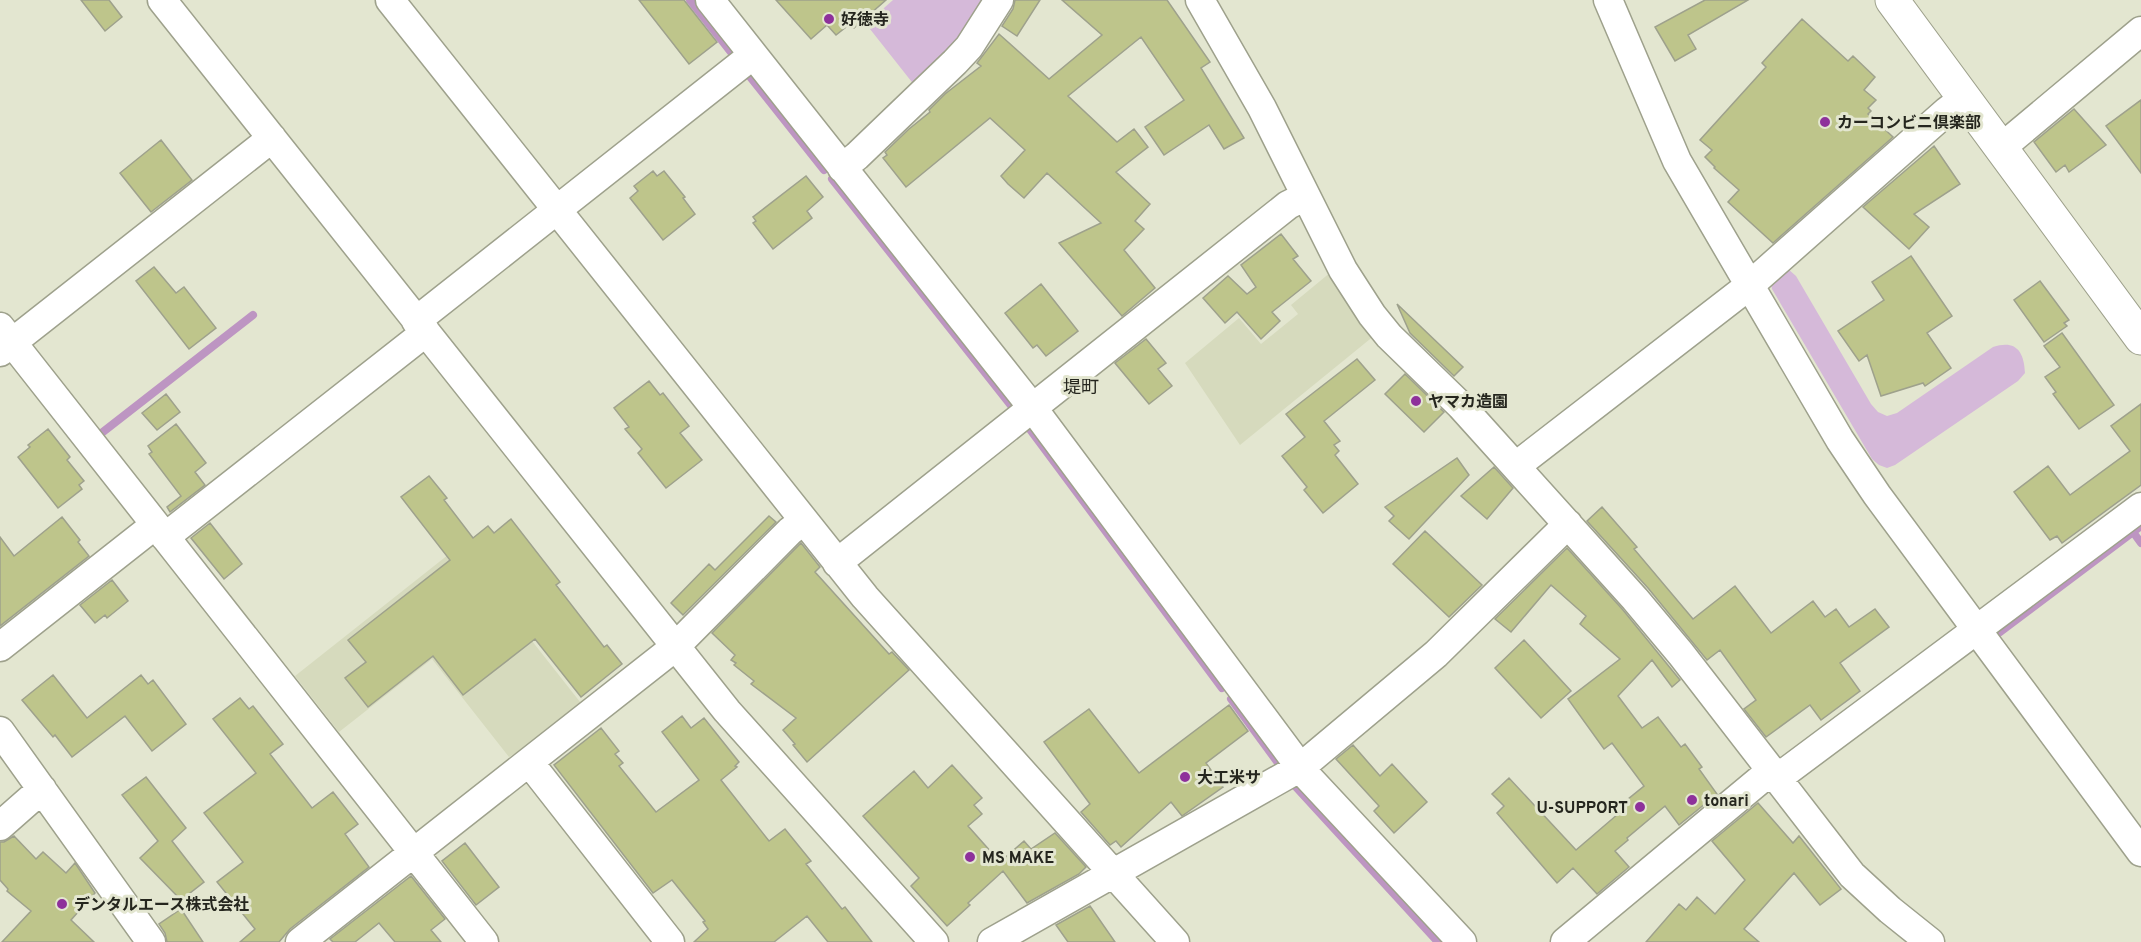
<svg xmlns="http://www.w3.org/2000/svg" width="2141" height="942" font-family="Overpass,'Noto Sans JP',sans-serif">
  <rect width="100%" height="100%" fill="#e3e6d0"/>
  <!-- built -->
  <path fill="#d6dabd" d="M 1331,272 L 1375,335 L 1240,445 L 1185,363 L 1239,318 L 1261,344 L 1298,314 L 1291,305 Z
    M 458,547 L 584,707 L 519,759 L 514,754 L 509,757 L 432,659 L 339,732 L 295,676 Z"/>
  <!-- green -->
  <path fill="#d5b9d9" d="M 893,0 L 986,0 L 972,24 L 915,86 L 866,24 Z
    M 1788,269 L 1796,276 L 1871,404 L 1878,412 L 1887,416 L 1897,413 L 1993,347 C 2015,340 2024,350 2025,373 L 2018,381 L 1895,465 L 1887,468 L 1879,465 L 1872,459 L 1772,289 L 1770,278 Z"/>
  <g fill="none" stroke-linecap="round" stroke-linejoin="round">
    <!-- stream -->
    <path stroke="#bd95c2" stroke-width="8" d="M 690,0 L 734,56
      M 747,73 L 824,170
      M 832,179 L 1013,408
      M 1029,428 L 1222,688
      M 99,435 L 253,315
      M 2133,532 L 2141,543
      M 1994,633 L 1996,635 L 2141,526
      M 1231,699 L 1278,763
      M 1296,787 L 1438,942"/>
  </g>
  <!-- building -->
  <path fill="#bec58b" stroke="#9ea18c" stroke-width="1.5" d="M 81,0 L 109,0 L 122,17 L 105,31 Z
    M 639,0 L 684,0 L 717,42 L 689,64 Z
    M 776,0 L 886,0 L 854,28 L 850,24 L 836,35 L 827,25 L 811,39 Z
    M 1015,0 L 1040,0 L 1017,36 L 1002,26 L 1013,9 Z
    M 1062,0 L 1167,0 L 1210,62 L 1201,68 L 1244,138 L 1224,149 L 1209,125 L 1164,155 L 1145,127 L 1184,100 L 1141,37 L 1068,96 L 1117,142 L 1134,129 L 1148,147 L 1116,172 L 1150,204 L 1135,221 L 1144,229 L 1124,250 L 1155,288 L 1122,316 L 1059,243 L 1101,223 L 1047,173 L 1024,198 L 1008,184 L 1001,176 L 1025,150 L 990,118 L 906,187 L 883,158 L 887,155 L 885,152 L 909,129 L 930,112 L 929,110 L 945,94 L 981,66 L 977,63 L 999,34 L 1049,79 L 1102,35 Z
    M 1705,0 L 1748,0 L 1688,35 L 1696,49 L 1675,61 L 1655,27 Z
    M 1802,19 L 1848,61 L 1853,56 L 1875,77 L 1864,90 L 1876,100 L 1868,108 L 1871,111 L 1868,114 L 1893,137 L 1773,243 L 1728,202 L 1739,190 L 1714,168 L 1715,167 L 1705,157 L 1712,150 L 1700,140 L 1766,67 L 1762,63 Z
    M 2141,100 L 2141,173 L 2106,126 Z
    M 2074,109 L 2106,145 L 2069,172 L 2065,165 L 2056,172 L 2034,142 Z
    M 161,140 L 192,180 L 151,212 L 120,173 Z
    M 1934,146 L 1960,184 L 1914,214 L 1929,227 L 1909,249 L 1863,207 Z
    M 653,171 L 657,176 L 664,171 L 685,197 L 683,198 L 695,214 L 663,240 L 630,198 L 638,191 L 634,186 Z
    M 806,176 L 823,197 L 807,211 L 812,218 L 773,249 L 753,223 L 756,221 L 753,217 Z
    M 1281,234 L 1298,256 L 1293,259 L 1311,281 L 1272,312 L 1280,321 L 1261,339 L 1237,312 L 1225,323 L 1203,298 L 1228,276 L 1247,294 L 1256,287 L 1241,265 Z
    M 1911,256 L 1952,316 L 1927,333 L 1951,368 L 1925,386 L 1923,383 L 1881,396 L 1867,355 L 1859,361 L 1838,331 L 1884,300 L 1872,282 Z
    M 154,267 L 176,293 L 184,287 L 216,328 L 189,349 L 136,281 Z
    M 2040,281 L 2069,320 L 2064,323 L 2067,326 L 2044,342 L 2014,300 Z
    M 1041,284 L 1078,331 L 1046,356 L 1037,345 L 1033,348 L 1005,313 Z
    M 1397,304 L 1463,367 L 1454,376 L 1410,333 Z
    M 2062,333 L 2114,405 L 2079,429 L 2053,394 L 2056,392 L 2045,377 L 2060,367 L 2044,346 Z
    M 1146,339 L 1166,363 L 1158,369 L 1172,386 L 1149,404 L 1115,363 Z
    M 1357,359 L 1375,380 L 1324,421 L 1340,441 L 1334,445 L 1339,451 L 1335,455 L 1358,484 L 1323,513 L 1304,490 L 1307,487 L 1282,456 L 1305,437 L 1286,414 Z
    M 1405,374 L 1444,412 L 1424,432 L 1385,394 Z
    M 649,381 L 660,395 L 663,393 L 689,426 L 680,433 L 702,460 L 666,488 L 638,453 L 642,449 L 625,429 L 629,427 L 614,408 Z
    M 166,394 L 180,412 L 157,430 L 142,413 Z
    M 2141,404 L 2141,485 L 2062,543 L 2057,536 L 2050,540 L 2014,492 L 2048,466 L 2070,495 L 2130,451 L 2111,426 Z
    M 176,424 L 206,463 L 195,472 L 205,485 L 170,512 L 167,507 L 181,496 L 149,454 L 152,452 L 148,446 Z
    M 48,429 L 70,457 L 67,460 L 84,481 L 79,485 L 82,489 L 58,508 L 18,457 L 30,447 L 28,445 Z
    M 1457,458 L 1469,475 L 1409,539 L 1389,521 L 1394,516 L 1385,507 Z
    M 1494,467 L 1513,488 L 1487,519 L 1461,496 Z
    M 429,476 L 447,498 L 444,500 L 473,538 L 488,526 L 494,533 L 511,519 L 560,582 L 556,585 L 604,647 L 607,645 L 622,664 L 581,697 L 535,639 L 463,695 L 433,656 L 368,707 L 345,678 L 366,662 L 348,640 L 450,560 L 401,497 Z
    M 1602,507 L 1637,547 L 1634,549 L 1693,619 L 1735,586 L 1771,633 L 1813,601 L 1825,617 L 1836,609 L 1849,627 L 1875,609 L 1889,627 L 1840,663 L 1860,691 L 1821,720 L 1810,705 L 1766,737 L 1744,709 L 1756,700 L 1720,650 L 1707,660 L 1648,588 L 1587,521 Z
    M 769,516 L 776,522 L 683,615 L 671,603 L 709,564 L 715,570 Z
    M 62,517 L 80,540 L 78,542 L 89,556 L 0,626 L 0,537 L 14,556 Z
    M 210,523 L 242,564 L 224,579 L 191,538 Z
    M 1425,531 L 1482,585 L 1449,617 L 1393,564 Z
    M 801,543 L 820,567 L 815,572 L 889,654 L 892,652 L 909,670 L 807,762 L 793,745 L 795,744 L 783,730 L 796,718 L 751,684 L 754,681 L 734,665 L 736,663 L 731,660 L 735,655 L 712,633 Z
    M 1567,548 L 1623,610 L 1680,680 L 1672,687 L 1652,660 L 1618,696 L 1642,728 L 1658,717 L 1681,747 L 1685,744 L 1702,767 L 1699,769 L 1717,794 L 1679,825 L 1665,806 L 1627,838 L 1628,840 L 1615,851 L 1629,867 L 1597,894 L 1573,868 L 1557,883 L 1497,813 L 1504,806 L 1492,794 L 1509,778 L 1576,850 L 1625,808 L 1622,804 L 1644,786 L 1612,743 L 1604,749 L 1568,699 L 1620,659 L 1580,624 L 1586,616 L 1551,585 L 1511,632 L 1495,619 Z
    M 112,580 L 128,601 L 107,618 L 105,615 L 95,623 L 80,605 Z
    M 1524,640 L 1571,691 L 1541,718 L 1495,668 Z
    M 53,675 L 87,718 L 141,675 L 148,684 L 153,680 L 186,724 L 152,751 L 125,716 L 72,757 L 55,735 L 53,737 L 22,700 Z
    M 240,698 L 249,709 L 253,706 L 283,744 L 270,754 L 312,808 L 333,792 L 358,824 L 345,834 L 369,867 L 290,929 L 279,942 L 240,942 L 255,929 L 217,882 L 243,862 L 204,813 L 256,773 L 213,719 Z
    M 1229,705 L 1248,731 L 1206,763 L 1223,787 L 1182,816 L 1171,802 L 1121,847 L 1116,841 L 1110,845 L 1081,812 L 1090,804 L 1044,742 L 1089,709 L 1139,773 Z
    M 682,716 L 691,728 L 704,718 L 739,762 L 735,766 L 737,767 L 721,780 L 769,841 L 785,829 L 811,861 L 806,864 L 842,909 L 845,907 L 872,942 L 828,942 L 807,916 L 774,942 L 694,942 L 708,929 L 703,922 L 705,921 L 672,880 L 653,893 L 554,765 L 601,728 L 619,751 L 615,754 L 623,763 L 619,766 L 656,812 L 699,780 L 662,732 Z
    M 1353,745 L 1380,776 L 1392,764 L 1427,802 L 1394,833 L 1374,811 L 1379,806 L 1336,759 Z
    M 952,765 L 982,798 L 974,805 L 982,814 L 968,826 L 1000,862 L 1024,841 L 1031,849 L 1055,833 L 1086,867 L 1079,874 L 1027,903 L 1003,871 L 968,903 L 970,905 L 947,926 L 911,886 L 919,878 L 863,816 L 914,771 L 928,788 Z
    M 146,777 L 186,828 L 172,841 L 204,882 L 181,900 L 140,858 L 158,841 L 122,795 Z
    M 1758,803 L 1793,843 L 1799,836 L 1841,889 L 1820,905 L 1794,873 L 1744,929 L 1759,942 L 1646,942 L 1679,904 L 1686,910 L 1697,897 L 1715,914 L 1745,880 L 1712,841 Z
    M 14,836 L 36,859 L 43,852 L 66,873 L 75,863 L 95,893 L 71,920 L 94,942 L 2,942 L 31,911 L 7,891 L 8,889 L 0,880 L 0,842 L 4,842 Z
    M 465,843 L 499,887 L 476,905 L 442,861 Z
    M 411,876 L 445,919 L 431,930 L 441,942 L 395,942 L 379,923 L 355,942 L 333,942 L 330,939 Z
    M 1090,906 L 1115,942 L 1068,942 L 1056,925 Z
    M 181,909 L 203,942 L 167,942 L 165,933 L 159,924 Z"/>
  <g fill="none" stroke-linecap="round" stroke-linejoin="round">
    <defs>
      <path id="minor" d="M 162,0 L 727,711 L 934,942
        M 390,0 L 865,597 L 1175,942
        M 710,0 L 1032,407 L 1306,775 L 1462,942
        M 1200,0 L 1262,108 L 1343,270 L 1372,315 L 1389,336 L 1461,406 L 1635,599 L 1681,654 L 1852,875 L 1890,910 L 1930,942
        M 1608,0 L 1677,161 L 1840,440 L 1877,495 L 2141,852
        M 2001,148 L 2141,31
        M 842,168 L 857,156 L 955,62 L 969,47 L 999,0
        M 416,321 L 753,55
        M 0,327 L 484,942
        M 0,352 L 272,138
        M 1516,466 L 1750,285 L 1947,111 L 1964,98
        M 165,537 L 426,332
        M 837,563 L 1288,205 L 1306,196
        M 0,647 L 155,525
        M 0,731 L 151,942
        M 529,762 L 670,942
        M 0,826 L 42,789
        M 300,942 L 675,647 L 790,531 L 803,521
        M 992,942 L 1301,767 L 1436,654 L 1568,524
        M 1565,942 L 1761,779 L 1787,771 L 2141,507"/>
      <path id="tertiary" d="M 1892,0 L 2141,338"/>
    </defs>
    <!-- minor casing -->
    <use href="#minor" stroke="#9ea18c" stroke-width="31"/>
    <!-- tertiary casing -->
    <use href="#tertiary" stroke="#9ea18c" stroke-width="35"/>
    <!-- minor -->
    <use href="#minor" stroke="#fff" stroke-width="28"/>
    <!-- tertiary -->
    <use href="#tertiary" stroke="#fff" stroke-width="33"/>
  </g>
  <!-- markers -->
  <g fill="#8e319b" stroke="#e3e6d0" stroke-width="2">
    <circle cx="829" cy="19" r="6"/>
    <circle cx="1825" cy="122" r="6"/>
    <circle cx="1416" cy="401" r="6"/>
    <circle cx="1185" cy="777" r="6"/>
    <circle cx="1692" cy="800" r="6"/>
    <circle cx="1640" cy="807" r="6"/>
    <circle cx="970" cy="857" r="6"/>
    <circle cx="62" cy="904" r="6"/>
  </g>
  <g text-anchor="middle" stroke-width="6" stroke-linejoin="round" paint-order="stroke">
    <!-- poi labels -->
    <g font-size="16" font-weight="bold" fill="#25261e" stroke="#e3e6d0" text-anchor="start">
      <text x="841" y="25">好徳寺</text>
      <text x="1837" y="128">カーコンビニ倶楽部</text>
      <text x="1428" y="407">ヤマカ造園</text>
      <text x="1197" y="783">大工米サ</text>
      <text x="1704" y="806">tonari</text>
      <text x="1628" y="813" text-anchor="end">U-SUPPORT</text>
      <text x="982" y="863">MS MAKE</text>
      <text x="74" y="910">デンタルエース株式会社</text>
    </g>
    <!-- neighbourhood labels -->
    <g font-size="18" fill="#25261e" stroke="#e3e6d0">
      <text x="1081" y="393">堤町</text>
    </g>
  </g>
</svg>
